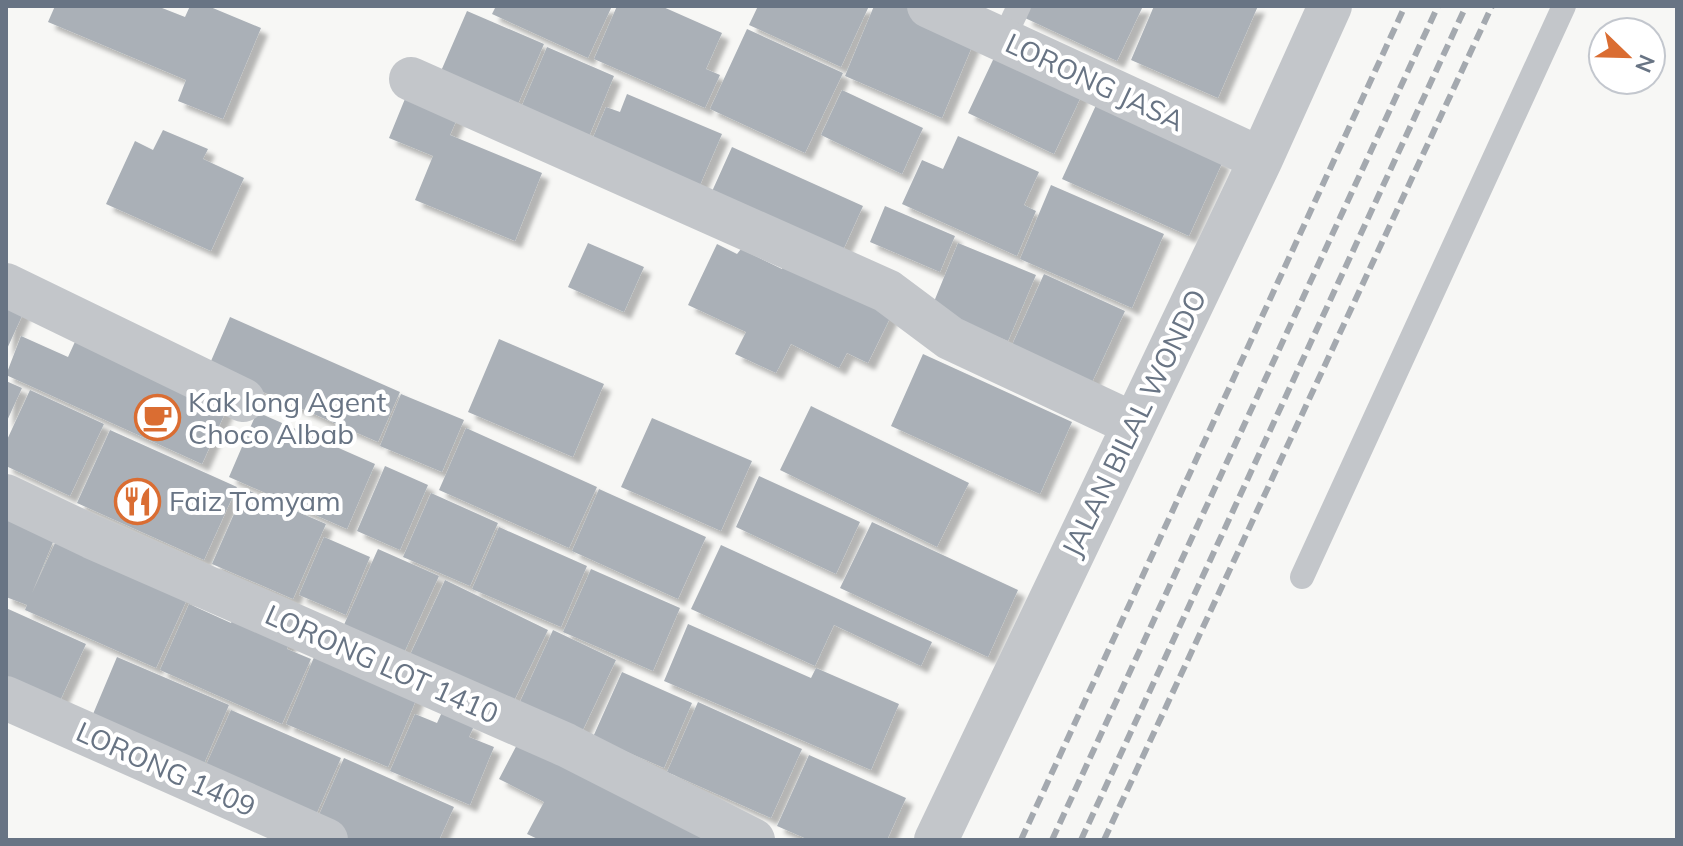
<svg xmlns="http://www.w3.org/2000/svg" width="1683" height="846" font-family="Mulish,sans-serif">
  <defs>
    <filter id="shadow"><feDropShadow dx="7" dy="7" stdDeviation="2" flood-color="#0004"/></filter>
  </defs>
  <rect width="100%" height="100%" fill="#f7f7f5"/>
  <!-- building -->
  <path fill="#aab0b7" filter="url(#shadow)" d="M 55,6 L 157,6 L 185,17 L 190,6 L 208,6 L 261,28 L 223,119 L 178,101 L 186,80 L 48,22 Z
    M 496,6 L 612,6 L 588,58 L 492,14 Z
    M 617,6 L 661,6 L 722,33 L 706,69 L 720,75 L 705,108 L 594,59 Z
    M 758,6 L 869,6 L 841,67 L 749,25 Z
    M 874,6 L 923,6 L 979,30 L 942,118 L 845,76 Z
    M 1031,6 L 1143,6 L 1117,61 L 1025,18 Z
    M 1154,6 L 1258,6 L 1218,98 L 1131,60 Z
    M 467,11 L 544,44 L 515,111 L 438,78 Z
    M 747,29 L 843,73 L 805,153 L 710,109 Z
    M 1000,45 L 1086,86 L 1054,154 L 968,113 Z
    M 547,47 L 614,76 L 588,139 L 520,110 Z
    M 409,89 L 461,110 L 450,135 L 542,173 L 515,241 L 415,200 L 433,156 L 389,138 Z
    M 842,90 L 923,128 L 902,174 L 821,135 Z
    M 627,94 L 722,134 L 697,192 L 589,147 L 606,107 L 620,112 Z
    M 1097,103 L 1223,161 L 1189,236 L 1062,179 Z
    M 163,130 L 208,149 L 203,159 L 244,178 L 211,251 L 106,204 L 135,141 L 153,150 Z
    M 958,136 L 1039,172 L 1024,205 L 1036,211 L 1017,256 L 902,204 L 922,160 L 943,169 Z
    M 732,147 L 863,206 L 840,257 L 709,198 Z
    M 1051,185 L 1164,234 L 1132,308 L 1020,259 Z
    M 885,206 L 955,236 L 940,272 L 870,242 Z
    M 588,243 L 644,267 L 624,312 L 568,287 Z
    M 958,243 L 1036,275 L 1008,341 L 931,309 Z
    M 717,244 L 737,254 L 741,249 L 782,269 L 784,262 L 892,314 L 868,363 L 847,353 L 839,368 L 791,344 L 776,373 L 735,354 L 746,332 L 688,305 Z
    M 1044,274 L 1125,311 L 1088,391 L 1008,354 Z
    M 6,296 L 27,305 L 6,351 Z
    M 230,317 L 400,392 L 378,442 L 208,368 Z
    M 79,333 L 230,402 L 202,464 L 6,375 L 21,336 L 68,357 Z
    M 499,339 L 604,384 L 573,457 L 468,412 Z
    M 923,354 L 1072,422 L 1040,494 L 891,426 Z
    M 6,381 L 22,388 L 6,423 Z
    M 30,390 L 104,424 L 70,496 L 6,466 L 6,442 Z
    M 401,394 L 464,420 L 442,472 L 380,446 Z
    M 811,406 L 969,483 L 937,547 L 780,470 Z
    M 257,412 L 375,464 L 347,529 L 229,477 Z
    M 652,418 L 752,461 L 721,531 L 621,487 Z
    M 466,428 L 597,487 L 569,548 L 439,490 Z
    M 110,430 L 237,487 L 204,560 L 77,503 Z
    M 385,466 L 428,485 L 400,550 L 357,531 Z
    M 759,476 L 860,522 L 836,574 L 736,527 Z
    M 245,489 L 326,524 L 293,599 L 212,564 Z
    M 599,489 L 706,537 L 678,599 L 572,551 Z
    M 431,493 L 498,523 L 470,586 L 403,557 Z
    M 6,508 L 53,542 L 32,593 L 55,543 L 194,584 L 156,668 L 25,610 L 27,605 L 6,597 Z
    M 872,522 L 1018,590 L 988,657 L 840,588 Z
    M 499,527 L 587,566 L 561,627 L 472,589 Z
    M 324,537 L 370,557 L 346,615 L 299,595 Z
    M 721,545 L 932,642 L 921,666 L 834,625 L 815,666 L 691,609 Z
    M 378,549 L 439,576 L 403,655 L 343,627 Z
    M 591,569 L 680,608 L 653,671 L 563,632 Z
    M 445,580 L 548,630 L 512,705 L 410,655 Z
    M 189,604 L 231,623 L 238,609 L 294,633 L 287,649 L 311,659 L 282,724 L 160,670 Z
    M 6,608 L 86,644 L 59,703 L 6,679 Z
    M 688,624 L 811,678 L 816,668 L 899,704 L 871,770 L 664,681 Z
    M 553,630 L 616,660 L 581,734 L 519,704 Z
    M 317,650 L 419,693 L 388,767 L 286,724 Z
    M 117,657 L 229,705 L 200,773 L 88,726 Z
    M 622,672 L 692,703 L 664,768 L 593,737 Z
    M 698,702 L 802,749 L 771,818 L 667,772 Z
    M 231,710 L 341,758 L 312,824 L 201,776 Z
    M 442,712 L 474,726 L 469,737 L 494,747 L 470,805 L 390,771 L 415,714 L 437,723 Z
    M 521,737 L 740,840 L 540,840 L 527,834 L 544,802 L 499,779 Z
    M 809,755 L 906,798 L 887,840 L 809,840 L 777,826 Z
    M 344,758 L 454,807 L 439,840 L 351,840 L 315,824 Z"/>
  <g fill="none" stroke-linecap="round" stroke-linejoin="round">
    <!-- lane -->
    <path stroke="#c3c6ca" stroke-width="24" d="M 1003,40 L 1019,6
      M 1302,577 L 1564,6"/>
    <!-- street -->
    <path stroke="#c3c6ca" stroke-width="44" d="M 929,6 L 1261,159
      M 411,79 L 887,291 L 950,338 L 1133,424
      M 6,285 L 243,400
      M 6,496 L 92,537 L 566,745 L 753,840
      M 6,698 L 326,840
      M 936,840 L 1261,159 L 1330,6"/>
    <!-- rail -->
    <path stroke="#a4a9af" stroke-width="6" stroke-dasharray="12 6" stroke-linecap="butt" d="M 1021,840 L 1405,6
      M 1052,840 L 1438,6
      M 1081,840 L 1466,6
      M 1104,840 L 1492,6"/>
  </g>
  <!-- icons -->
  <defs>
    <symbol id="cafe-ring" viewBox="-11 -11 22 22"><circle r="9.5" fill="#fff" stroke="#da6d32" stroke-width="1.5"/><path d="M-5.5-4.5H6V0H3Q3 3.5 0 3.5H-2.5Q-5.5 3.5-5.5 0ZM3-3.2v2h1.7v-2ZM-6 4.5H4V6H-6Z" fill="#da6d32"/></symbol>
    <symbol id="restaurant-ring" viewBox="-11 -11 22 22"><circle r="9.5" fill="#fff" stroke="#da6d32" stroke-width="1.5"/><path d="M-5-6h1v4h1v-4h1v4h1v-4h1v5L-1.5 .5V6h-2V.5L-5-1ZM5-6V6H3V1.5H1.5Q1.5-4 5-6Z" fill="#da6d32"/></symbol>
  </defs>
  <g fill-rule="evenodd">
    <use href="#cafe-ring" x="132" y="392" width="51" height="51"/>
    <use href="#restaurant-ring" x="112" y="476" width="51" height="51"/>
  </g>
  <g text-anchor="middle" stroke-width="8" stroke-linejoin="round" paint-order="stroke">
    <!-- street labels -->
    <g font-size="28" fill="#687484" stroke="#fff">
      <text transform="translate(1095 82) rotate(25)" y="10">LORONG JASA</text>
      <text transform="translate(1134 423) rotate(-64)" y="10">JALAN BILAL WONDO</text>
      <text transform="translate(382 664) rotate(24)" y="10">LORONG LOT 1410</text>
      <text transform="translate(166 769) rotate(24)" y="10">LORONG 1409</text>
    </g>
    <!-- poi labels -->
    <g font-size="28" fill="#687484" stroke="#fff" text-anchor="start">
      <text x="188" y="412">Kak long Agent<tspan x="188" dy="32">Choco Albab</tspan></text>
      <text x="169" y="511">Faiz Tomyam</text>
    </g>
  </g>
  <!-- border -->
  <rect width="1683" height="846" fill="none" stroke="#687484" stroke-width="16"/>
  <!-- north arrow -->
  <g transform="translate(1627 56) rotate(113)"><circle r="38" fill="#ffffff" stroke="#c3c7ce" stroke-width="2"/>
  <path d="M0-6L14 30L0 20L-14 30Z" fill="#da6d32"/>
  <text y="-12" font-size="22" font-weight="bold" text-anchor="middle" fill="#687484">N</text>
  </g>
</svg>
